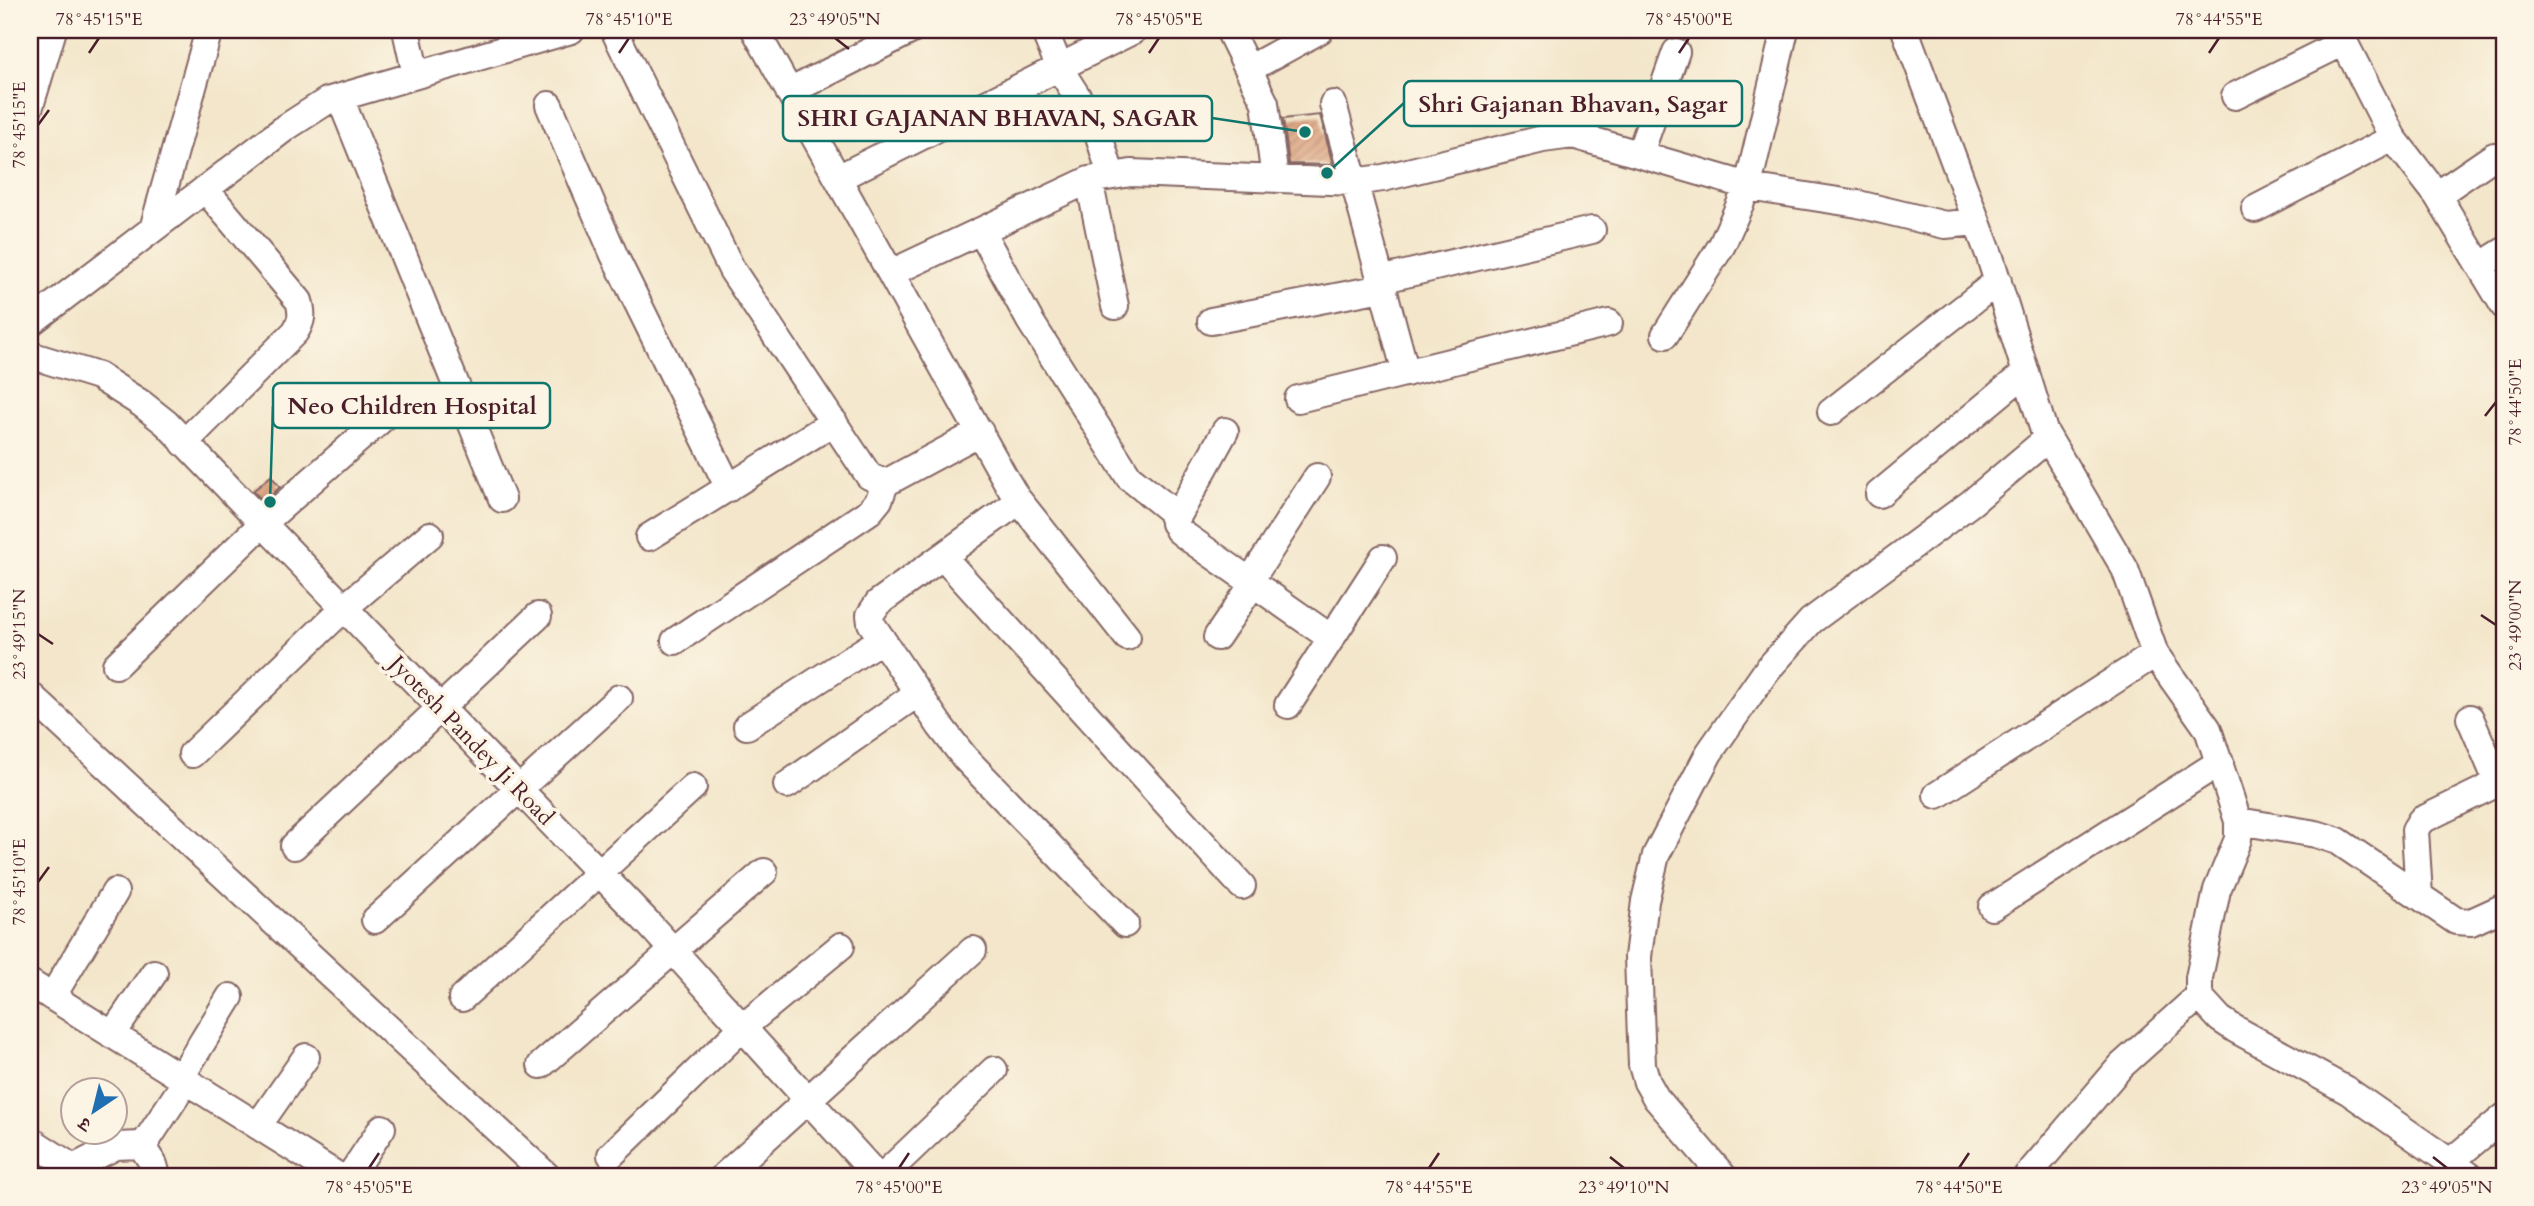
<svg xmlns="http://www.w3.org/2000/svg" width="2534" height="1206" font-family="Cardo,'Noto Serif Devanagari',serif">
  <defs>
    <pattern id="building-hatch" width="6" height="6" patternUnits="userSpaceOnUse" patternTransform="scale(1.75)"><rect width="6" height="6" fill="#dba17e"/><path d="M-1 1l2-2M0 6l6-6M5 7l2-2" fill="none" stroke="#b48367"/></pattern>
  </defs>
  <rect width="100%" height="100%" fill="#fcf5e5"/>
  <filter id="ink" filterUnits="userSpaceOnUse"><feTurbulence type="fractalNoise" baseFrequency=".0143" numOctaves="2"/><feDisplacementMap in="SourceGraphic" scale="14" xChannelSelector="R" yChannelSelector="G"/><feConvolveMatrix kernelMatrix="1 2 1 2 8 2 1 2 1" color-interpolation-filters="sRGB"/></filter>
  <filter id="wash" filterUnits="userSpaceOnUse"><feTurbulence type="fractalNoise" baseFrequency=".00686" numOctaves="4" result="noise"/><feDisplacementMap in="SourceGraphic" scale="28" xChannelSelector="R" yChannelSelector="G"/><feGaussianBlur stdDeviation="1.57" result="paint"/><feColorMatrix in="noise" values="0 0 0 0 0 0 0 0 0 0 0 0 0 0 0 0 0 1.4 0 .05"/><feComposite in="paint" operator="in"/></filter>
  <g filter="url(#wash)">
    <rect width="100%" height="100%" fill="#f3e6ca"/>
    <g id="blocks">
      <!-- building -->
      <path fill="url(#building-hatch)" d="M 1320,115 L 1333,165 L 1289,164 L 1283,119 Z
        M 271,476 L 280,487 L 264,502 L 253,491 Z"/>
    </g>
  </g>
  <g filter="url(#ink)">
    <use href="#blocks" fill-opacity="0" stroke="#856563" stroke-width="2"/>
    <g fill="none" stroke-linecap="round" stroke-linejoin="round">
      <defs>
        <path id="minor" d="M 406,30 L 416,75
          M 614,30 L 732,270 L 869,476 L 882,482 L 891,480 L 980,432
          M 755,30 L 1007,482 L 1016,497 L 1127,637
          M 1044,30 L 1061,71 L 1096,126 L 1111,175
          M 1229,30 L 1265,103 L 1275,179
          M 1905,30 L 1990,257 L 2044,431 L 2125,569 L 2155,654 L 2208,729 L 2238,821 L 2238,839 L 2217,890 L 2199,978 L 2199,996 L 2220,1019 L 2235,1029 L 2348,1091 L 2470,1176
          M 2338,30 L 2393,138 L 2437,195 L 2504,306
          M 1249,69 L 1320,30
          M 789,92 L 912,30
          M 2235,96 L 2344,42
          M 340,98 L 502,499
          M 1333,104 L 1406,373
          M 549,105 L 614,255 L 729,488
          M 30,106 L 53,30
          M 1640,153 L 1676,52
          M 838,178 L 1134,30
          M 1089,180 L 1115,306
          M 2437,195 L 2494,156
          M 2255,209 L 2393,138
          M 153,229 L 209,30
          M 981,231 L 1030,321 L 1129,477 L 1170,510 L 1178,530 L 1187,537 L 1331,638
          M 2480,266 L 2504,251
          M 891,273 L 1089,180 L 1131,173 L 1353,182 L 1383,178 L 1543,139 L 1573,135 L 1755,188 L 1858,204 L 1945,225 L 1977,222
          M 1380,280 L 1592,230
          M 1211,321 L 1382,288
          M 30,323 L 285,128 L 327,101 L 571,30
          M 1665,335 L 1722,245 L 1748,186 L 1785,30
          M 30,355 L 98,376 L 142,404 L 166,423 L 649,924 L 877,1176
          M 1298,399 L 1609,323
          M 1831,412 L 1998,281
          M 184,443 L 295,332 C 302,321 303,314 299,301 L 205,189
          M 1879,494 L 2026,372
          M 1019,501 L 878,603 L 870,615 L 871,623 L 940,726 L 965,758 L 1125,924
          M 1174,523 L 1225,431
          M 649,537 L 834,422
          M 943,557 L 1242,886
          M 1250,581 L 1317,477
          M 1217,637 L 1253,584
          M 675,641 L 870,511 L 879,500 L 886,481
          M 116,665 L 262,524 L 384,417
          M 30,695 L 547,1176
          M 1288,705 L 1383,558
          M 2470,718 L 2498,783
          M 747,726 L 882,639
          M 192,754 L 344,608 L 430,535
          M 787,785 L 918,693
          M 1937,795 L 2155,654
          M 2238,821 L 2316,834 L 2338,841 L 2456,921 L 2471,922 L 2504,907
          M 294,846 L 538,616
          M 2419,896 L 2415,830 L 2421,820 L 2426,818 L 2504,780
          M 1992,907 L 2220,762
          M 375,920 L 619,698
          M 30,983 L 338,1176
          M 52,997 L 115,892
          M 462,998 L 693,787
          M 112,1035 L 154,973
          M 541,1065 L 764,872
          M 181,1077 L 230,997
          M 258,1126 L 306,1057
          M 30,1140 L 86,1176
          M 141,1145 L 154,1165 L 157,1176
          M 611,1155 L 743,1027 L 841,946
          M 2450,1162 L 2504,1117
          M 73,1168 L 116,1146 L 141,1145 L 147,1140 L 186,1081
          M 350,1176 L 382,1128
          M 724,1176 L 973,950
          M 883,1176 L 994,1070
          M 1723,1176 L 1656,1098 L 1647,1082 L 1642,1065 L 1638,957 L 1645,901 L 1656,855 L 1709,753 L 1767,670 L 1811,621 L 1971,503 L 2047,439
          M 2027,1176 L 2121,1066 L 2199,996"/>
      </defs>
      <!-- minor casing -->
      <use href="#minor" stroke="#856563" stroke-width="30"/>
      <!-- minor -->
      <use href="#minor" stroke="#fff" stroke-width="26"/>
    </g>
  </g>
  <!-- ticks -->
  <path fill="none" stroke="#4a1f2b" stroke-width="2.5" d="M 835,38 L 849,49M 89,53 L 99,38M 619,53 L 629,38M 1149,53 L 1159,38M 1679,53 L 1689,38M 2209,53 L 2219,38M 38,125 L 49,110M 2485,416 L 2496,402M 2481,615 L 2496,625M 38,634 L 53,644M 38,882 L 49,867M 1610,1157 L 1624,1168M 2433,1157 L 2447,1168M 369,1168 L 379,1153M 899,1168 L 909,1153M 1429,1168 L 1439,1153M 1959,1168 L 1969,1153"/>
  <g text-anchor="middle" stroke-width="7" stroke-linejoin="round" paint-order="stroke">
    <!-- street labels -->
    <g font-size="23" fill="#4a1f2b" stroke="#fcf5e5">
      <text transform="translate(472 740) rotate(46)" y="8">Jyotesh Pandey Ji Road</text>
    </g>
  </g>
  <!-- callouts -->
  <path fill="none" stroke="#0f766e" stroke-width="2.5" d="M1327 173L1404 103M1305 132L1212 118M270 502L273 406"/>
  <g fill="#0f766e" stroke="#fcf5e5" stroke-width="2.5">
    <circle cx="1327" cy="173" r="7"/>
    <circle cx="1305" cy="132" r="7"/>
    <circle cx="270" cy="502" r="7"/>
  </g>
  <g fill="#fcf5e5" stroke="#0f766e" stroke-width="2.5">
    <rect x="1404" y="81" width="338" height="45" rx="7"/>
    <rect x="783" y="96" width="429" height="45" rx="7"/>
    <rect x="273" y="383" width="277" height="45" rx="7"/>
  </g>
  <g font-size="24" text-anchor="middle" font-weight="bold" fill="#4a1f2b">
    <text x="1573" y="112">Shri Gajanan Bhavan, Sagar</text>
    <text x="998" y="126">SHRI GAJANAN BHAVAN, SAGAR</text>
    <text x="412" y="414">Neo Children Hospital</text>
  </g>
  <!-- margin -->
  <rect width="2534" height="1206" fill="none" stroke="#fcf5e5" stroke-width="77"/>
  <!-- north arrow -->
  <g transform="translate(94 1111) rotate(215)"><circle r="33" fill="#fcf5e5" stroke="#b59f9b" stroke-width="2"/>
  <path d="M0-5L12 26L0 18L-12 26Z" fill="#1f6fb2"/>
  <text y="-10" font-size="19" font-weight="bold" text-anchor="middle" fill="#4a1f2b">उ</text>
  </g>
  <rect x="38" y="38" width="2458" height="1130" fill="none" stroke="#4a1f2b" stroke-width="2.5"/>
  <g font-size="18" text-anchor="middle" fill="#4a1f2b">
    <text x="99" y="25">78°45'15"E</text>
    <text x="629" y="25">78°45'10"E</text>
    <text x="835" y="25">23°49'05"N</text>
    <text x="1159" y="25">78°45'05"E</text>
    <text x="1689" y="25">78°45'00"E</text>
    <text x="2219" y="25">78°44'55"E</text>
    <text transform="translate(19 125) rotate(-90)" y="6">78°45'15"E</text>
    <text transform="translate(2515 402) rotate(-90)" y="6">78°44'50"E</text>
    <text transform="translate(2515 625) rotate(-90)" y="6">23°49'00"N</text>
    <text transform="translate(19 634) rotate(-90)" y="6">23°49'15"N</text>
    <text transform="translate(19 882) rotate(-90)" y="6">78°45'10"E</text>
    <text x="369" y="1193">78°45'05"E</text>
    <text x="899" y="1193">78°45'00"E</text>
    <text x="1429" y="1193">78°44'55"E</text>
    <text x="1624" y="1193">23°49'10"N</text>
    <text x="1959" y="1193">78°44'50"E</text>
    <text x="2447" y="1193">23°49'05"N</text>
  </g>
</svg>
